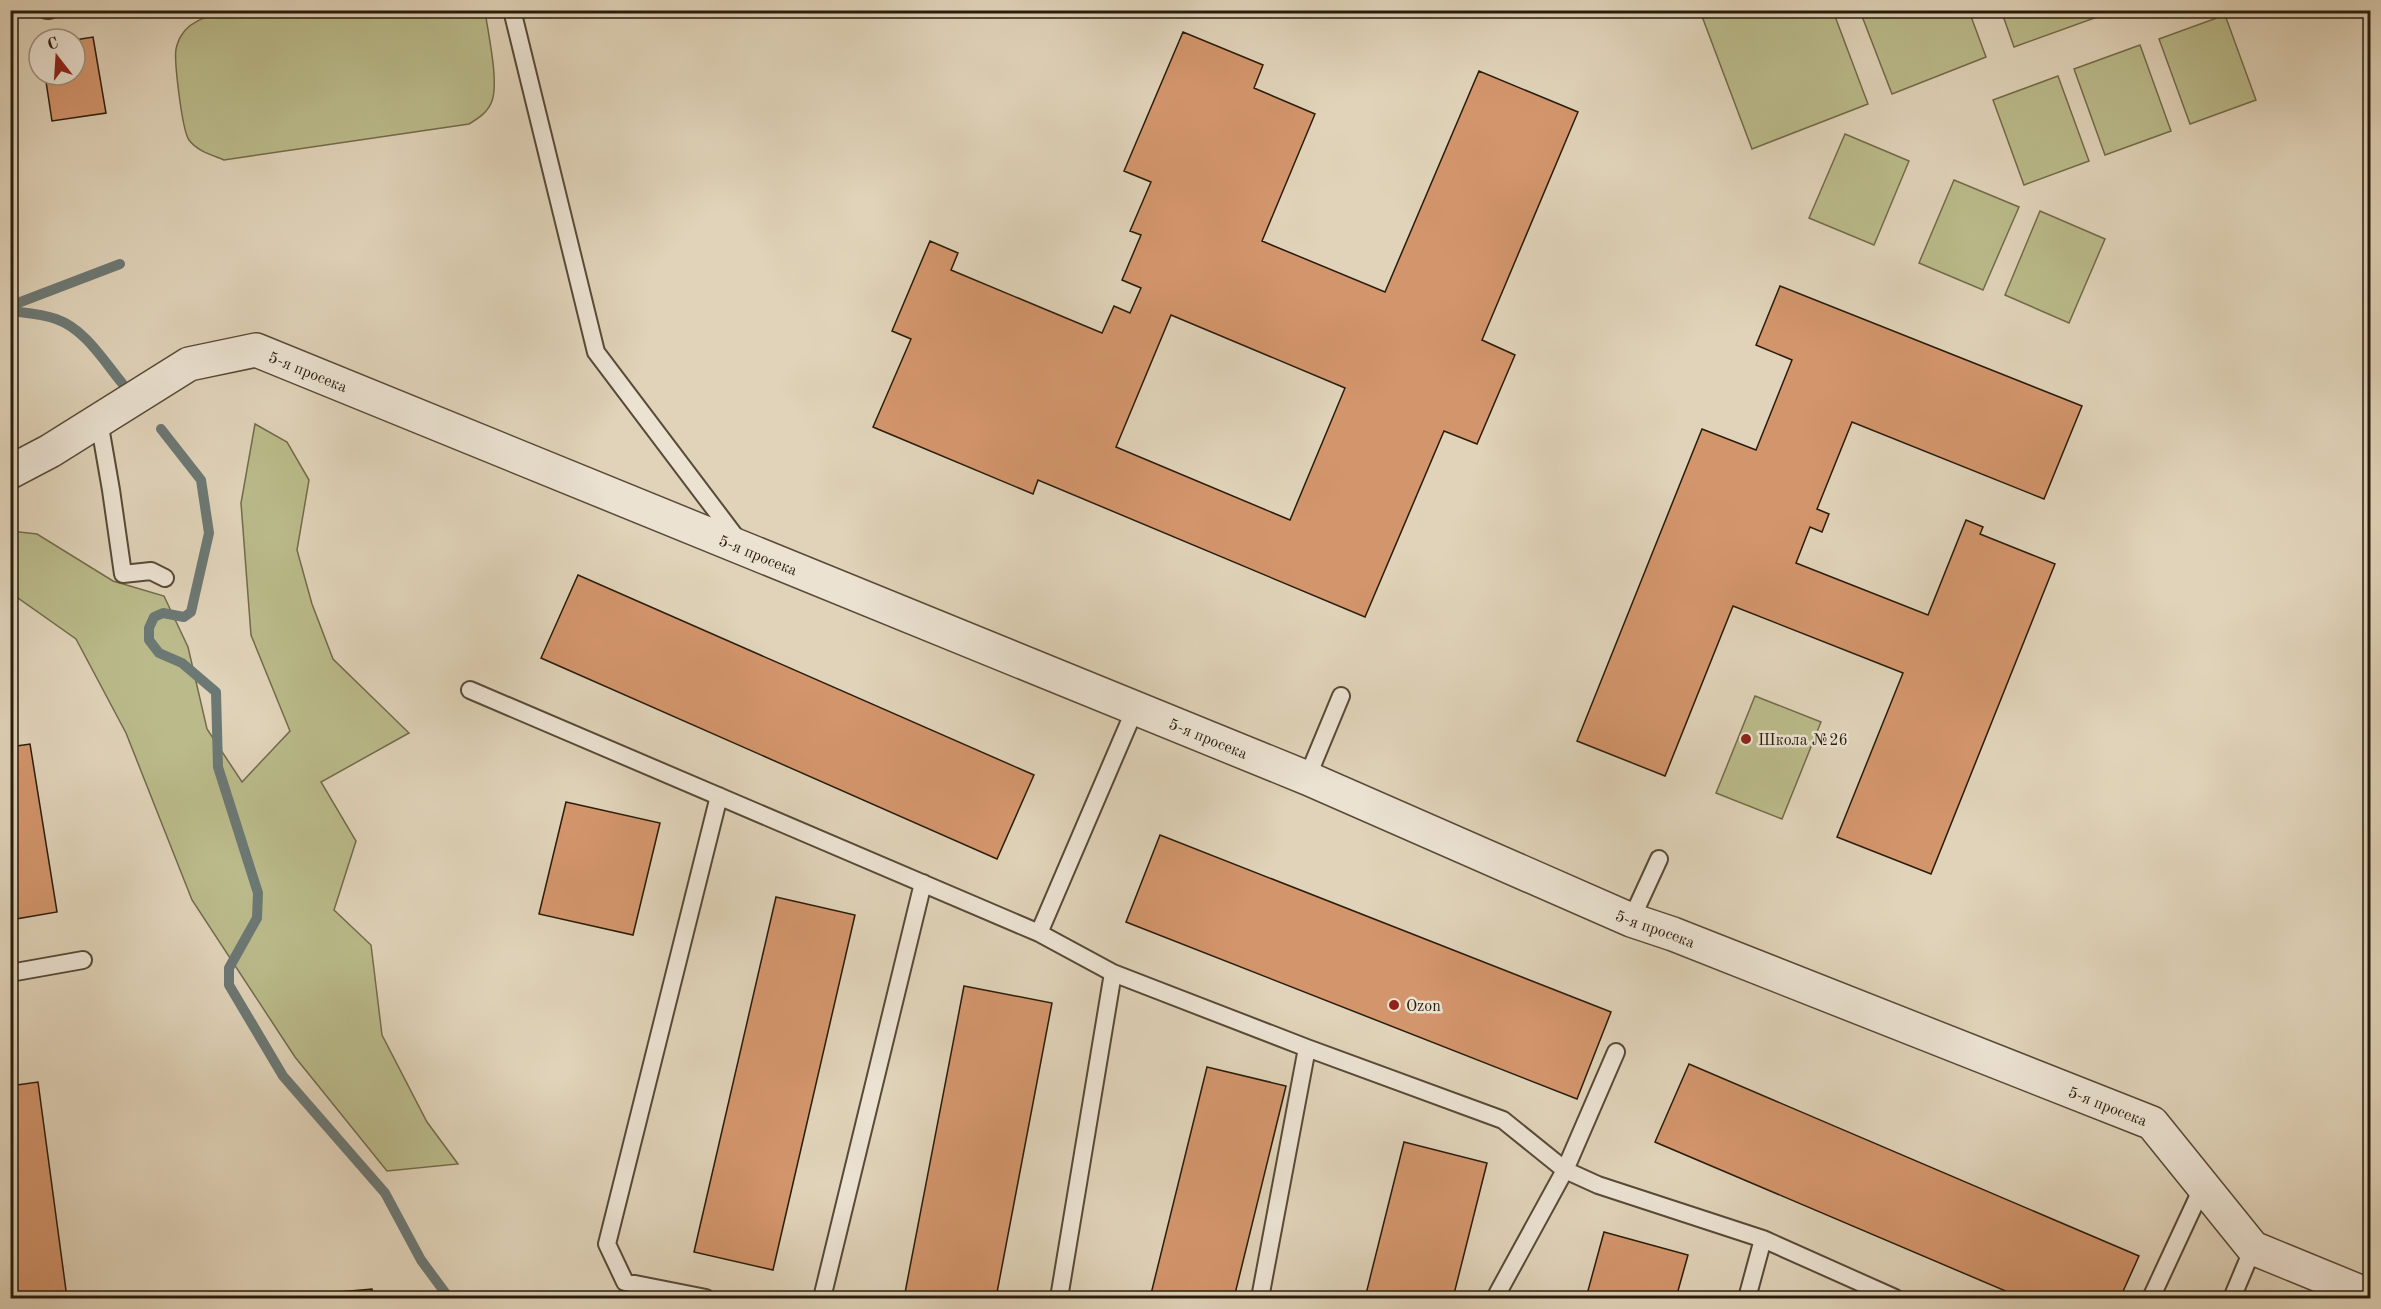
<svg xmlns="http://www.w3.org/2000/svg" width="2381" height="1309" font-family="'Old Standard TT',serif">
  <rect width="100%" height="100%" fill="#e0d3b9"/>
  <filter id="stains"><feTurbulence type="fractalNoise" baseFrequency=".00333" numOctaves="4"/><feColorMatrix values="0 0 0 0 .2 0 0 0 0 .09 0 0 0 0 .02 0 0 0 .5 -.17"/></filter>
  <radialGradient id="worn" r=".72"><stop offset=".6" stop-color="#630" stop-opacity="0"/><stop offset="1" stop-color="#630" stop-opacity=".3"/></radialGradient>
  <!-- green -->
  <path fill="#baba8a" stroke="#726b4a" stroke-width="1.5" d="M 238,10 L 485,11 C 488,33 499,81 492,101 C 488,112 479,118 469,124 L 224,160 C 212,155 197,151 189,140 C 182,130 174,61 176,49 C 177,45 179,39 181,36 C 192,17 219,13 238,10 Z
    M 2001,10 L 2114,10 L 2114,11 L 2014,47 Z
    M 1700,11 L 1833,11 L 1868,104 L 1752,149 Z
    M 1860,11 L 1969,11 L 1986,57 L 1892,94 Z
    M 2225,15 L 2256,100 L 2190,124 L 2159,39 Z
    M 2140,45 L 2171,131 L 2105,155 L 2074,69 Z
    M 2058,76 L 2089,161 L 2024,185 L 1993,100 Z
    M 1845,134 L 1909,161 L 1874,245 L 1809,218 Z
    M 1954,180 L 2019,207 L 1983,290 L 1919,263 Z
    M 2040,211 L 2105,239 L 2069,323 L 2005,295 Z
    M 255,424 L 287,442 L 309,480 L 297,550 L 312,604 L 333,659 L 409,733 L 321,782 L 356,841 L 334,910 L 371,945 L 382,1035 L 427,1122 L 458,1164 L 387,1171 L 295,1057 L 192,900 L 126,733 L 76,639 L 11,593 L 11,531 L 37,534 L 113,581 L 164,596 L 188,647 L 207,729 L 242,782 L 290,731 L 251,635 L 241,503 Z
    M 1755,696 L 1821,722 L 1782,819 L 1716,793 Z"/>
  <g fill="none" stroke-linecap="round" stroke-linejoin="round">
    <!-- stream -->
    <path stroke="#6c7874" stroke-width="10" d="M 10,306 L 120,264
      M 10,311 C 26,313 42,314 56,319 C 85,329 103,360 122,383
      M 161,429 L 201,480 L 209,533 L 191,612 L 184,617 L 163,613 L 154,617 L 149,628 L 149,640 L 159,653 L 182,663 L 216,692 L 218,767 L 258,893 L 257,918 L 229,968 L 229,985 L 283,1076 L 385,1193 L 421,1260 L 449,1298"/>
  </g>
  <!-- building -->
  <path fill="#d3956c" stroke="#291c0b" stroke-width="1.5" fill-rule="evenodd" d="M 1183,32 L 1263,65 L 1254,88 L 1315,114 L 1262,241 L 1385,292 L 1479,71 L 1578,112 L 1482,340 L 1515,355 L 1477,444 L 1444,431 L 1365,617 L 1038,480 L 1033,494 L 873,427 L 911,339 L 892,331 L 930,241 L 958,253 L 951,270 L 1102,333 L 1114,306 L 1130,313 L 1141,288 L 1122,280 L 1141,235 L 1130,231 L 1151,182 L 1124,171 ZM 1171,315 L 1345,388 L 1290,520 L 1116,447 Z
    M 93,37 L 106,113 L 52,121 L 45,75 L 75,75 L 75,40 Z
    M 1780,286 L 2082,406 L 2044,499 L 1852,422 L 1817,509 L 1829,514 L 1822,532 L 1810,527 L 1796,563 L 1928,615 L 1966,520 L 1983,527 L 1980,534 L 2055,564 L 1931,874 L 1837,837 L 1903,673 L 1733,606 L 1665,776 L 1577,741 L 1702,429 L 1756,450 L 1792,360 L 1756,345 Z
    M 578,575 L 1034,775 L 997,859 L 541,658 Z
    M 30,744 L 57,912 L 10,920 L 10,747 Z
    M 566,802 L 660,823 L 633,935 L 539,914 Z
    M 1160,835 L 1611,1012 L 1577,1099 L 1126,922 Z
    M 776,897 L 855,915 L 773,1270 L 694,1252 Z
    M 964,986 L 1052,1003 L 996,1298 L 904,1298 Z
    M 1689,1064 L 2139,1256 L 2120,1298 L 2022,1298 L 1655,1142 Z
    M 1207,1067 L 1286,1086 L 1234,1298 L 1150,1298 Z
    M 38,1082 L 67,1298 L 10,1298 L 10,1086 Z
    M 1404,1142 L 1487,1163 L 1453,1298 L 1365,1298 Z
    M 1604,1232 L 1688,1255 L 1676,1298 L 1586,1298 Z
    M 372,1289 L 373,1298 L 268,1298 Z"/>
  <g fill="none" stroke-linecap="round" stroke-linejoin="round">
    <defs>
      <path id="lane" d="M 46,10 L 50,10
        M 512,10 L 596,352 L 738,540
        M 99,421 L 111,490 L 123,574 L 151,571 L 165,578
        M 470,690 L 1039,933
        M 1307,778 L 1341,696
        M 1631,920 L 1659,859
        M 10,973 L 83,960
        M 1113,973 L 1039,933 L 1135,709
        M 706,1298 L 625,1282 L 607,1244 L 719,796
        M 822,1298 L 923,883
        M 1059,1298 L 1113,973 L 1307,1048 L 1503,1120 L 1565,1170 L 1598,1185 L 1763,1239 L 1895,1298
        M 1260,1298 L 1307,1048
        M 1495,1298 L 1565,1170 L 1616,1052
        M 1747,1298 L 1763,1239
        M 2151,1298 L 2203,1186
        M 2232,1298 L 2253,1248"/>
      <g id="street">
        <path id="s1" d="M 10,472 L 50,451 L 189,364 L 256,350 L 1307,778 L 1631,920 L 1673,934 L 2152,1123 L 2253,1248 L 2370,1296"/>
      </g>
    </defs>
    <!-- lane casing -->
    <use href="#lane" stroke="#574a36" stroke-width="20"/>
    <!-- street casing -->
    <use href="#street" stroke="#574a36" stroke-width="36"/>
    <!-- lane -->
    <use href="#lane" stroke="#ebe2d2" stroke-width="16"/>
    <!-- street -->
    <use href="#street" stroke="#ebe2d2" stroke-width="33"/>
  </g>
  <!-- markers -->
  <g fill="#8f2418" stroke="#ebe2d2" stroke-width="2">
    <circle cx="1746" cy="739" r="6"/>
    <circle cx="1394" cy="1005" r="6"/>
  </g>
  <g text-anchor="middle" stroke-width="5" stroke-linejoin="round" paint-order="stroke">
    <!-- street labels -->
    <g font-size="16" fill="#291c0b" stroke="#ebe2d2">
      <text dy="6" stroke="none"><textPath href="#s1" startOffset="334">5-я просека</textPath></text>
      <text dy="6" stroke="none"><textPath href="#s1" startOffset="820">5-я просека</textPath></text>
      <text dy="6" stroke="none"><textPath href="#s1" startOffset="1306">5-я просека</textPath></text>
      <text dy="6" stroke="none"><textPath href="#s1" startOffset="1792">5-я просека</textPath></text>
      <text dy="6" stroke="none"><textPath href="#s1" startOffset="2278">5-я просека</textPath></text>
    </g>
    <!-- poi labels -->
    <g font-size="16" fill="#291c0b" stroke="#ebe2d2" text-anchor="start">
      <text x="1758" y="745">Школа №26</text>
      <text x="1406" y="1011">Ozon</text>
    </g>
  </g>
  <!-- margin -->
  <rect width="2381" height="1309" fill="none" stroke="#e0d3b9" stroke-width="36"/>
  <rect x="12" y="12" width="2357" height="1285" fill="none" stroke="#291c0b" stroke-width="3"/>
  <rect x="18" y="18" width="2345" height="1273" fill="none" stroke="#291c0b" stroke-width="1.5"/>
  <!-- north arrow -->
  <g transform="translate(57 57) rotate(343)"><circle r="28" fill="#ebe2d2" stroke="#9d9382" stroke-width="1.5"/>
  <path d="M0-4.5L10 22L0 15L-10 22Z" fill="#8f2418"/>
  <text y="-9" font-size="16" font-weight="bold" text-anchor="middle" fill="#291c0b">С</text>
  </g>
  <rect width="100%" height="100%" filter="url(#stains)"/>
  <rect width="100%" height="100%" fill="url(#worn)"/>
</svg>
